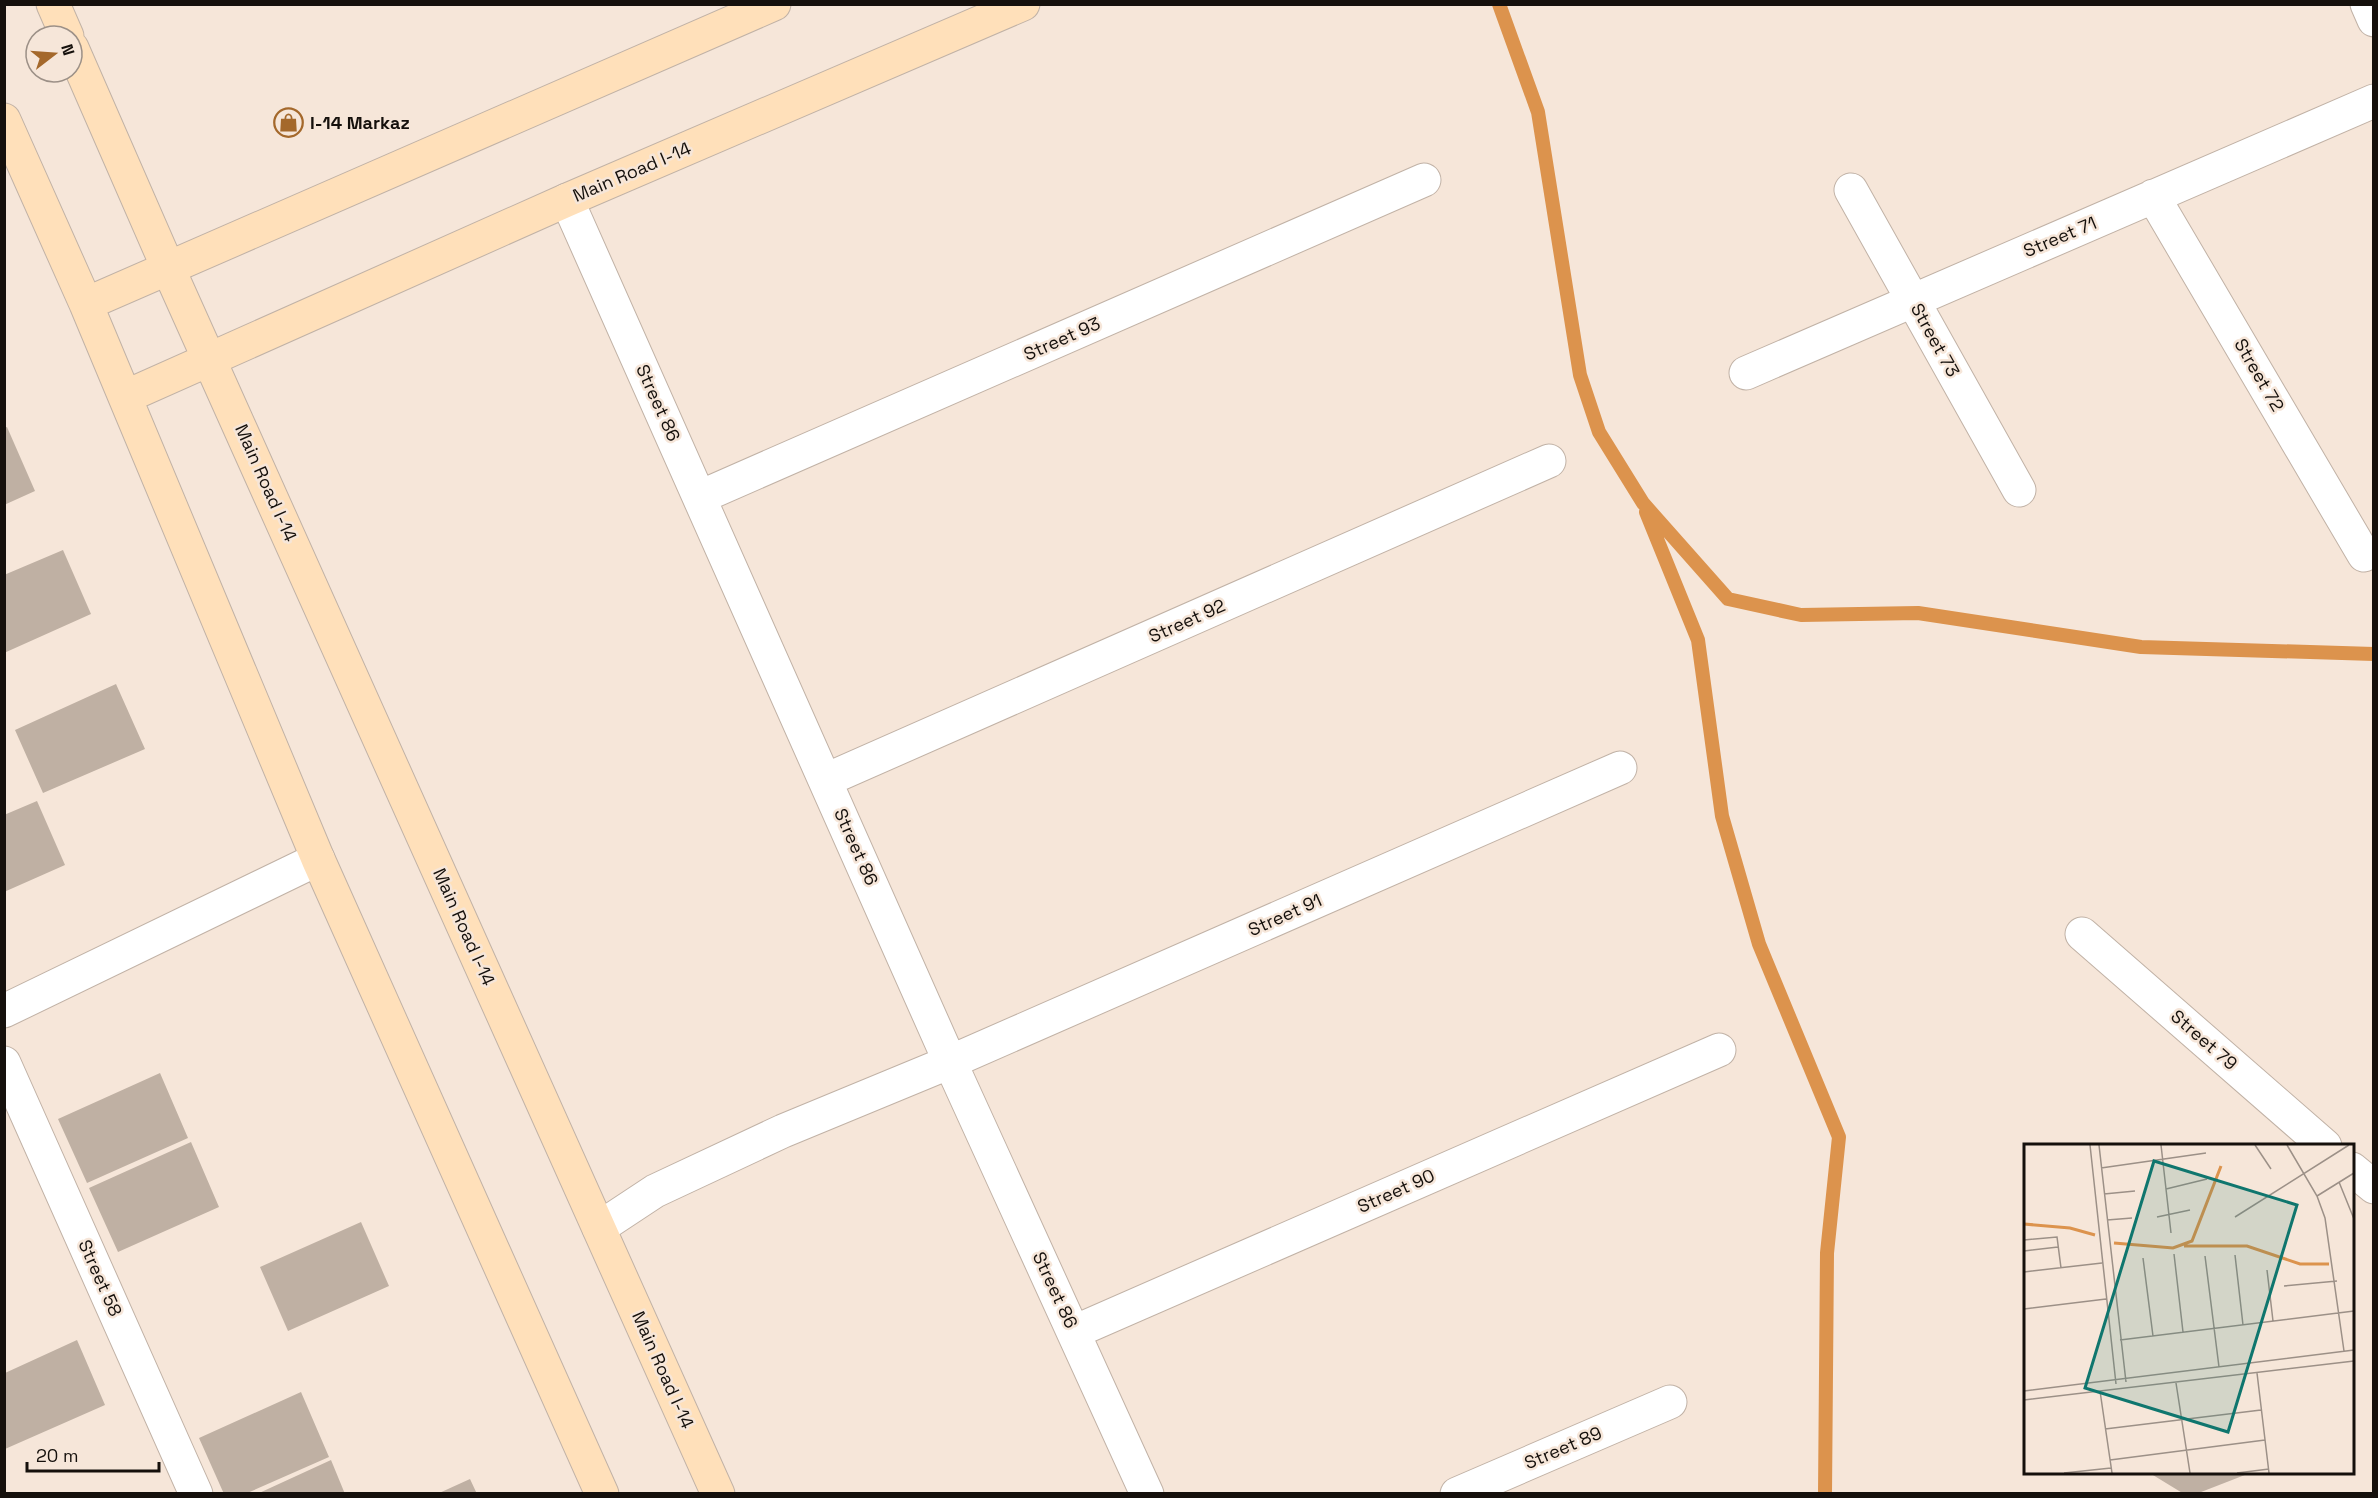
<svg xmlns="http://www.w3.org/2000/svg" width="2378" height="1498" font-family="'Space Grotesk',sans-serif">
  <rect width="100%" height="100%" fill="#f6e6d9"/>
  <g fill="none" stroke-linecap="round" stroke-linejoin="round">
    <!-- stream -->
    <path stroke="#dc934d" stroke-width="14" d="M 1499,4 L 1538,112 L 1580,375 L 1599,432 L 1643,503 L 1728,599 L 1801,615 L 1918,613 L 2141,647 L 2374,654
      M 1646,512 L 1698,640 L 1722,816 L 1759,944 L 1839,1137 L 1827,1253 L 1825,1494"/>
  </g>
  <!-- building -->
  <path fill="#bfb0a3" d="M 7,427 L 35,491 L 4,505 L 4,428 Z
    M 63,550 L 91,614 L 4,653 L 4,575 Z
    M 116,684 L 145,749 L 43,793 L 15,730 Z
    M 37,801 L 65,865 L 4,892 L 4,815 Z
    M 160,1073 L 188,1138 L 87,1183 L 58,1119 Z
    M 191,1142 L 219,1207 L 118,1252 L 89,1188 Z
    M 361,1222 L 389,1286 L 288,1331 L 260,1267 Z
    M 77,1340 L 105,1405 L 5,1449 L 5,1373 Z
    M 301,1392 L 329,1457 L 245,1494 L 224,1494 L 199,1438 Z
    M 331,1460 L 345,1494 L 257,1494 Z
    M 2148,1472 L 2250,1472 L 2250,1473 L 2196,1494 L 2184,1494 Z
    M 470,1479 L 477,1494 L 437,1494 Z"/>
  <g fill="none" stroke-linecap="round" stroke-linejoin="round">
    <defs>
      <path id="street" d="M 2367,4 L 2374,20
        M 1851,190 L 2019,490
        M 2153,196 L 2364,555
        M 567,200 L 950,1062 L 1147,1494
        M 1746,373 L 2374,101
        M 700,497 L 1424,180
        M 826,780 L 1549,461
        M 2082,934 L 2325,1146
        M 4,1011 L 318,859
        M 4,1063 L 196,1494
        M 2352,1169 L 2374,1187
        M 599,1228 L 655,1191 L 783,1131 L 950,1062 L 1620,768
        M 1074,1332 L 1719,1050
        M 1457,1494 L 1670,1402"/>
      <path id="secondary" d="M 53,4 L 67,36
        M 72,48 L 169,270 L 718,1494
        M 4,120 L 86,304 L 318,859 L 602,1494
        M 86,304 L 774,4
        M 125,397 L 567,200 L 1023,4"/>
    </defs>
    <!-- street casing -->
    <use href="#street" stroke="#c1b2a6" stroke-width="35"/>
    <!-- secondary casing -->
    <use href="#secondary" stroke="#c1b2a6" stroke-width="35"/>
    <!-- street -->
    <use href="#street" stroke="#fff" stroke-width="33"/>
    <!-- secondary -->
    <use href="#secondary" stroke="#ffe0ba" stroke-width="33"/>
  </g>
  <!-- icons -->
  <defs>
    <symbol id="shop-ring" viewBox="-11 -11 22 22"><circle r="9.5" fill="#f6e6d9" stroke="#a4682b" stroke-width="1.5"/><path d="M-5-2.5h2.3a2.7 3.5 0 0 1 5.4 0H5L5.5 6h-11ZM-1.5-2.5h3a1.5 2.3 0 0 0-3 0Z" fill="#a4682b"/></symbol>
  </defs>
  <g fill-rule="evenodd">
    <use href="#shop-ring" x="272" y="106" width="33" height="33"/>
  </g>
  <g text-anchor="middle" stroke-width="5" stroke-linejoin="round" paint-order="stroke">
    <!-- poi labels -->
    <g font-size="18" font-weight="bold" fill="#15100c" stroke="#f6e6d9" text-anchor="start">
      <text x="310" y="129">I-14 Markaz</text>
    </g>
    <!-- street labels -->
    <g font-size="18" fill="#15100c" stroke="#f6e6d9">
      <text transform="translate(632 172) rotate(-23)" y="6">Main Road I-14</text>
      <text transform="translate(2060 237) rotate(-23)" y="6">Street 71</text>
      <text transform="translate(1062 339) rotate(-24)" y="6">Street 93</text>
      <text transform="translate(1935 340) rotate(61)" y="6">Street 73</text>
      <text transform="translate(2259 375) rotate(60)" y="6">Street 72</text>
      <text transform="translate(658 403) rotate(66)" y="6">Street 86</text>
      <text transform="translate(266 483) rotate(66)" y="6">Main Road I-14</text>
      <text transform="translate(1187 621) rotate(-24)" y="6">Street 92</text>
      <text transform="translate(856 847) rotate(66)" y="6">Street 86</text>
      <text transform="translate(1285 915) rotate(-24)" y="6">Street 91</text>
      <text transform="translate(464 927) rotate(66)" y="6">Main Road I-14</text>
      <text transform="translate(2204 1040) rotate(41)" y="6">Street 79</text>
      <text transform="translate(1396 1191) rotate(-24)" y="6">Street 90</text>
      <text transform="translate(100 1278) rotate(66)" y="6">Street 58</text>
      <text transform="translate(1055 1290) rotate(65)" y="6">Street 86</text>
      <text transform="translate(663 1370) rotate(66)" y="6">Main Road I-14</text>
      <text transform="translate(1563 1448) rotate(-23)" y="6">Street 89</text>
    </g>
  </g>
  <!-- overview -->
  <g transform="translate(2024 1144)">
    <rect width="330" height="330" fill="#f6e6d9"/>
    <path fill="none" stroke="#dc934d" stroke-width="3" d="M 0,80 L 46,84 L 71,91M 90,99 L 149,104 L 168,97 L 197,22M 160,102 L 223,102 L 276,120 L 305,120"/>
    <path fill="none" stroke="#9c9087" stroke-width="1.5" d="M 66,1 L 92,240M 75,1 L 102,238M 137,1 L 147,89M 231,1 L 247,25M 263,1 L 293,52 L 301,74 L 320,207M 77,24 L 182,9M 315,38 L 330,75M 142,45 L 183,35M 80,50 L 111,47M 293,52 L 330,29M 133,73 L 166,66M 211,73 L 325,1M 83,76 L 108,74M 0,96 L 33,93 L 37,124M 0,107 L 34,103M 150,110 L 159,188M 211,111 L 219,181M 181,112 L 195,223M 119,114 L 129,192M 243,126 L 249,177M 0,128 L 78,119M 260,142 L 313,137M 0,165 L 82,155M 96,196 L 330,167M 233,229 L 245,329M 152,239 L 166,329M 0,247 L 330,206M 76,247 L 88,329M 0,256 L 330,217M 81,285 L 237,266M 86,316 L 241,296M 40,329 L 87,324M 213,329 L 245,325"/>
    <path fill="#0f766e" fill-opacity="0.15" stroke="#0f766e" stroke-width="3" d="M 130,17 L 273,61 L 204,288 L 61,244 Z"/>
    <rect width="330" height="330" fill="none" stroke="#15100c" stroke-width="3"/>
  </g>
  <!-- border -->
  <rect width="2378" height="1498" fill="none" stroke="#15100c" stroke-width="12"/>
  <!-- north arrow -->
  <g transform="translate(54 54) rotate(73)"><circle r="28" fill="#f6e6d9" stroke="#9c9087" stroke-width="1.5"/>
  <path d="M0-4.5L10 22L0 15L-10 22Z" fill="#a4682b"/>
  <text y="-9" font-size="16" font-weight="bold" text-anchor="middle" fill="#15100c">N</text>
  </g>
  <!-- scale -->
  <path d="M27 1462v9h132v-9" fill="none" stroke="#15100c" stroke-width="3"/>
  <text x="36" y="1462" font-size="18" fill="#15100c" stroke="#f6e6d9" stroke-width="4.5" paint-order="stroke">20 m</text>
</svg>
